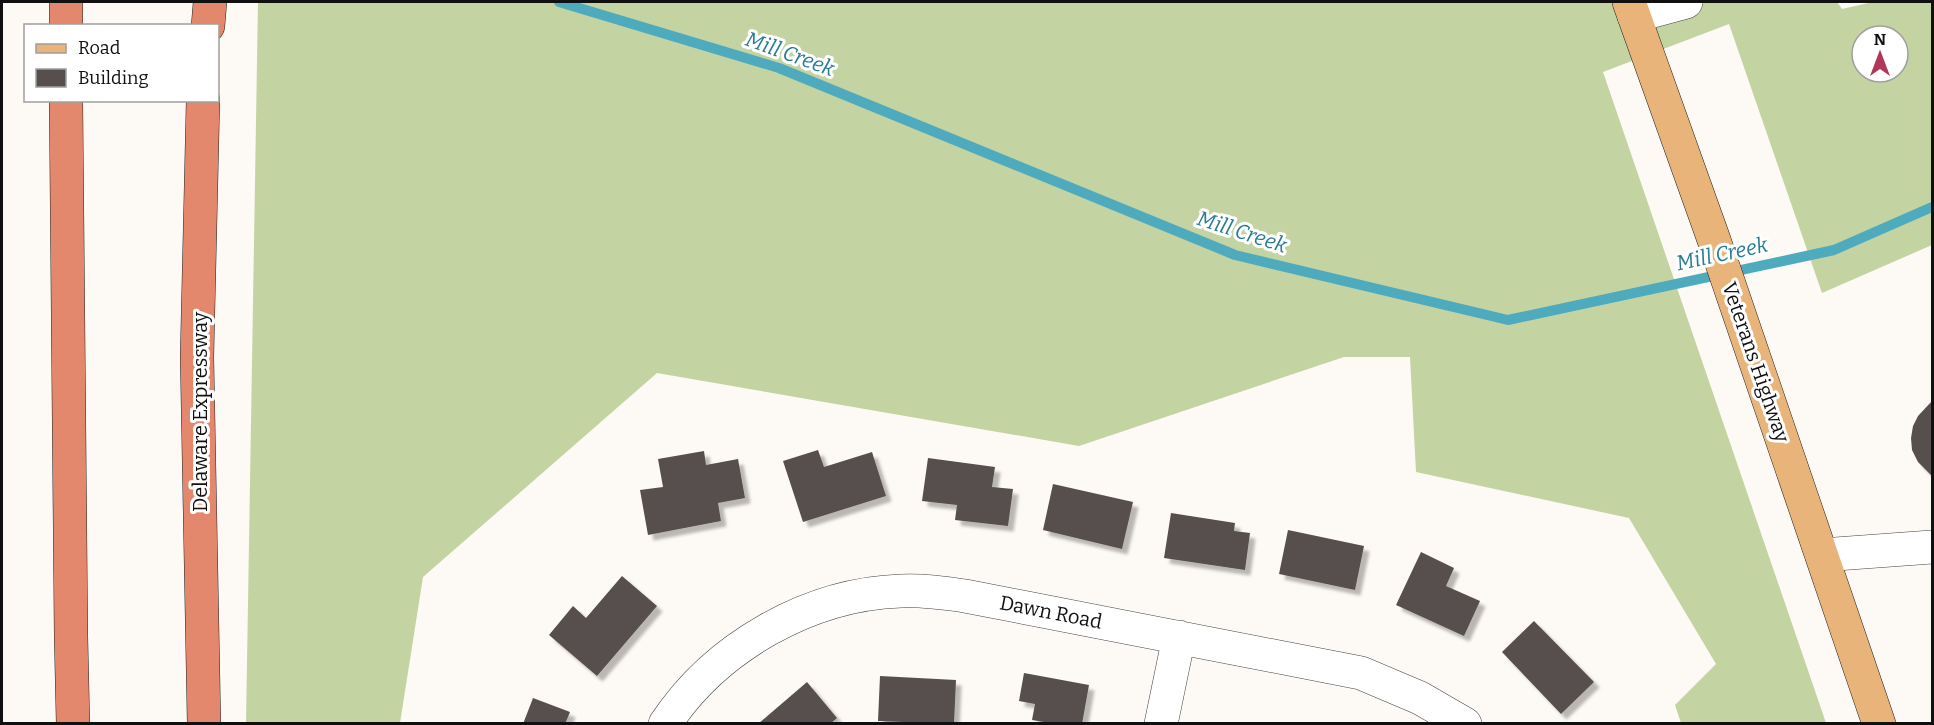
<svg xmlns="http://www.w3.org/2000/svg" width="1934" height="725" font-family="Bitter,serif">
  <defs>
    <filter id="shadow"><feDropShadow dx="5.5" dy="5.5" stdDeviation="1.5" flood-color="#0004"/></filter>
  </defs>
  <rect width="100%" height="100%" fill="#fdf9f4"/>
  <!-- forest -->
  <path fill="#c3d3a2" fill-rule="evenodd" d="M 258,2 L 1837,2 L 1842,9 L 1873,2 L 1932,2 L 1932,245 L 1822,293 L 1729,24 L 1603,72 L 1826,723 L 1681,723 L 1675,705 L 1716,664 L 1629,518 L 1416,472 L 1410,357 L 1344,357 L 1079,446 L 657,373 L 423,577 L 400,723 L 246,724 ZM 1862,36 L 1898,36 L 1898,72 L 1862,72 Z"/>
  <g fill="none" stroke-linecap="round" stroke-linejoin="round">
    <!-- stream -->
    <path stroke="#4eaabd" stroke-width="10" d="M 559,2 L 779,68 L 1235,255 L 1508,320 L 1834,250 L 1932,207"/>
  </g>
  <!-- building -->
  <path fill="#574f4d" filter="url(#shadow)" d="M 1932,401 L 1932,476 L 1918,462 L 1912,450 L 1911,438 L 1913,426 L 1918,416 Z
    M 818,450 L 824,467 L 872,452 L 886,496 L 803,522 L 783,461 Z
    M 704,451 L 706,465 L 738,459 L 745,498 L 718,503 L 721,521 L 648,535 L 640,490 L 663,487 L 658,459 Z
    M 928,458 L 995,467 L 992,487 L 1013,489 L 1008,526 L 955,520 L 957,505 L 922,501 Z
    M 1053,484 L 1133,502 L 1122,549 L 1043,530 Z
    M 1171,513 L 1235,523 L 1234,531 L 1250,533 L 1245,570 L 1164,558 Z
    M 1288,530 L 1364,546 L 1355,590 L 1279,574 Z
    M 1421,552 L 1454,568 L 1446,586 L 1480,601 L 1464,636 L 1396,605 Z
    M 622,576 L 657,606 L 597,676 L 549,635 L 573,606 L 586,618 Z
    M 1534,621 L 1594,682 L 1561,714 L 1502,652 Z
    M 1024,673 L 1089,685 L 1082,724 L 1044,724 L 1044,722 L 1032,720 L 1035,704 L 1019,701 Z
    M 880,676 L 956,680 L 954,724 L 878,721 Z
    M 807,682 L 837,718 L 830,724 L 758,724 Z
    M 533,698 L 570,712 L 565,724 L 523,724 Z"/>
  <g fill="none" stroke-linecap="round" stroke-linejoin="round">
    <defs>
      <path id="minor" d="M 1634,16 L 1686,2
        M 1822,555 L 1932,547
        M 665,724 C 716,647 809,594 901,591 C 923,590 944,593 965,596 L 1361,673 L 1420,698 L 1465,724
        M 1161,724 L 1179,637"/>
      <path id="major" d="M 1629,2 L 1714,240 L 1879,724"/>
      <path id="highway" d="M 66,26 L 66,2
        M 208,26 L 210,2
        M 66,100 L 71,636 L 73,724
        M 203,100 L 197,357 L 204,724"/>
    </defs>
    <!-- minor casing -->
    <use href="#minor" stroke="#434343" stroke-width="34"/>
    <!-- major casing -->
    <use href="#major" stroke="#212121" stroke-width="34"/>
    <!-- highway casing -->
    <use href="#highway" stroke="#212121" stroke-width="34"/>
    <!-- minor -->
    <use href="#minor" stroke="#fff" stroke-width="33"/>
    <!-- major -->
    <use href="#major" stroke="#e8b479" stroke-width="33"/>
    <!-- highway -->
    <use href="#highway" stroke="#e3886c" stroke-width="33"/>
  </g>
  <g text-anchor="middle" stroke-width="6" stroke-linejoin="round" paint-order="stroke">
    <!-- street labels -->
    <g font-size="20" fill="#101010" stroke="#fff">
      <text transform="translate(1756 362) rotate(71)" y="7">Veterans Highway</text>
      <text transform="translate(200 412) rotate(-90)" y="7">Delaware Expressway</text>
      <text transform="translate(1051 612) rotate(11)" y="7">Dawn Road</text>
    </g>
    <!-- water labels -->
    <g font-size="21" font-style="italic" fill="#277c93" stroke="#fff">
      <text transform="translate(790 54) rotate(20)" y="7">Mill Creek</text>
      <text transform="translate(1242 232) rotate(18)" y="7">Mill Creek</text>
      <text transform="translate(1722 254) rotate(-12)" y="7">Mill Creek</text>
    </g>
  </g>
  <!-- border -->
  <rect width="1934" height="725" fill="none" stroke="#101010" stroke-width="6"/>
  <!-- legend -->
  <rect x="24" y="24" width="195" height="78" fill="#ffffff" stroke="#9f9f9f" stroke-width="1.5"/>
  <rect x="36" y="44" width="30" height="9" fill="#e8b479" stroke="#9f9f9f" stroke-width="1.5"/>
  <text x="78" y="54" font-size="18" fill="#101010">Road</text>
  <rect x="36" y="69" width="30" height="18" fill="#574f4d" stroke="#9f9f9f" stroke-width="1.5"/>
  <text x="78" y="84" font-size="18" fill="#101010">Building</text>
  <!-- north arrow -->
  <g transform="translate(1880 54)"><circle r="28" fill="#ffffff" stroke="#9f9f9f" stroke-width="1.5"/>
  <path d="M0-4.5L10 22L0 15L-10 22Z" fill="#af3858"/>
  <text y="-9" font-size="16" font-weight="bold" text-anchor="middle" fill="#101010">N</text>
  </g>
</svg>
